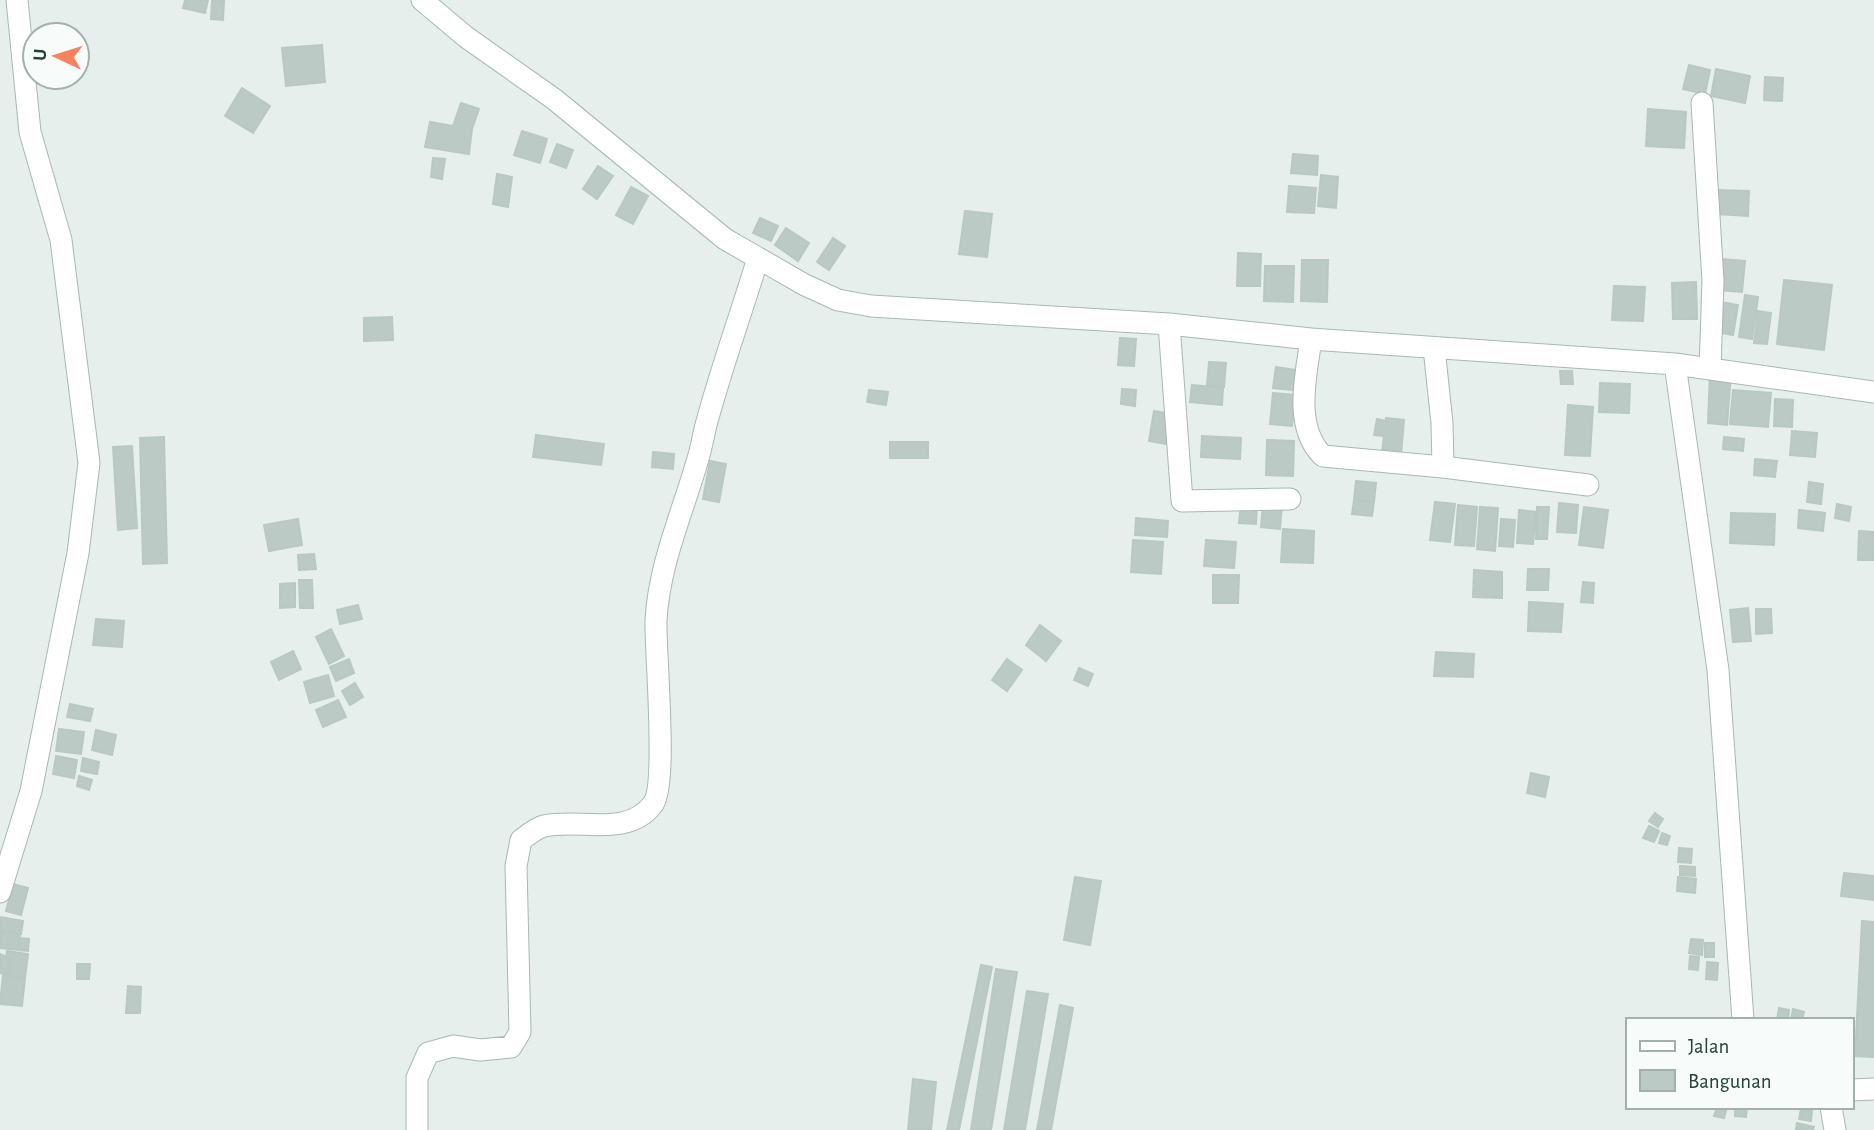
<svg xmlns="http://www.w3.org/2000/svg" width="1874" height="1130" font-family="'Alegreya Sans',sans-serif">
  <rect width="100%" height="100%" fill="#e6efeb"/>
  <!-- building -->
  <path fill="#bbcac4" stroke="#b8c9c2" stroke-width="2" d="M 185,0 L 208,0 L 205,13 L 183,8 Z
    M 212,0 L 224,1 L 223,20 L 211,19 Z
    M 322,45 L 325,82 L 286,86 L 282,48 Z
    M 1689,65 L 1710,70 L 1705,94 L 1683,89 Z
    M 1716,69 L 1750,76 L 1745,103 L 1711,96 Z
    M 1765,77 L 1783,78 L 1782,101 L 1764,100 Z
    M 242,88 L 270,106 L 253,133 L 225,116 Z
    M 461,103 L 479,109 L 472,129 L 469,154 L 425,147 L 430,122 L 453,126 Z
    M 1648,109 L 1686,112 L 1684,148 L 1646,146 Z
    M 522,131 L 547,139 L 540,163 L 514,155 Z
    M 557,144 L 573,150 L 566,168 L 550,162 Z
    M 1293,154 L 1318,156 L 1317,175 L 1291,173 Z
    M 433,158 L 445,159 L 442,179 L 431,177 Z
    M 598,166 L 613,176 L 597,199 L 583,189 Z
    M 497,174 L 512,177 L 508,207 L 493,204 Z
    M 1321,175 L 1338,177 L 1336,208 L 1318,206 Z
    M 1289,186 L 1316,188 L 1314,213 L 1287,212 Z
    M 631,187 L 648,196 L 633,224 L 616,215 Z
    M 1717,190 L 1749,191 L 1748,216 L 1717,214 Z
    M 965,211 L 992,214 L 987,257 L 959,254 Z
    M 760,218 L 778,226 L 771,241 L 753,233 Z
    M 786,228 L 809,243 L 798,261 L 775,245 Z
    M 833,238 L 845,246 L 829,270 L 817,262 Z
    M 1238,253 L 1261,254 L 1260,286 L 1237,286 Z
    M 1721,259 L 1745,261 L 1742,292 L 1718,290 Z
    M 1302,260 L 1328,260 L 1327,302 L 1301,301 Z
    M 1265,266 L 1294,266 L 1293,302 L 1264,301 Z
    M 1784,280 L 1832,285 L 1824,350 L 1777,344 Z
    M 1696,282 L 1697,319 L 1673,319 L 1672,283 Z
    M 1614,286 L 1645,287 L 1643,321 L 1612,320 Z
    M 1745,295 L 1758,297 L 1752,339 L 1739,337 Z
    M 1721,302 L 1738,305 L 1733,335 L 1716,332 Z
    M 1758,311 L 1771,313 L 1767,344 L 1754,343 Z
    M 392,317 L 393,340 L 364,341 L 364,318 Z
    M 1120,338 L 1136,339 L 1134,366 L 1118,365 Z
    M 1209,362 L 1226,363 L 1224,387 L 1207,385 Z
    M 1276,367 L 1303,371 L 1301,391 L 1273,388 Z
    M 1560,371 L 1572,371 L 1573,384 L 1561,384 Z
    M 1710,373 L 1731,374 L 1727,425 L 1708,423 Z
    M 1600,383 L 1630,384 L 1629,413 L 1599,412 Z
    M 1192,385 L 1223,388 L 1222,405 L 1190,402 Z
    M 1122,389 L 1136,390 L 1135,406 L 1121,404 Z
    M 869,390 L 888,392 L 886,405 L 867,402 Z
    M 1733,390 L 1771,393 L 1768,427 L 1730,424 Z
    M 1273,393 L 1295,395 L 1292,426 L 1270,424 Z
    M 1775,399 L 1793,400 L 1792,427 L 1774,426 Z
    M 1568,405 L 1593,407 L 1590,456 L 1565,455 Z
    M 1154,411 L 1173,414 L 1167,444 L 1149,441 Z
    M 1386,418 L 1404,420 L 1401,455 L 1382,452 L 1384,436 L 1374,435 L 1377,419 L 1386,421 Z
    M 1792,431 L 1817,433 L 1815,457 L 1790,455 Z
    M 536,435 L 604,444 L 601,465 L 533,457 Z
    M 1202,436 L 1241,438 L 1240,459 L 1201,457 Z
    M 164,437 L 167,563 L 143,564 L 140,438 Z
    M 1724,437 L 1744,439 L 1743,451 L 1723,449 Z
    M 1267,440 L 1294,441 L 1293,476 L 1266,475 Z
    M 890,442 L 928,442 L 928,458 L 890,458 Z
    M 132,446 L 137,528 L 118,530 L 113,447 Z
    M 653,452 L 674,454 L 673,469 L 652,467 Z
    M 1755,459 L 1777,461 L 1775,477 L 1754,475 Z
    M 710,461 L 726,464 L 719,502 L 703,499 Z
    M 1356,481 L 1376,483 L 1374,502 L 1354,500 Z
    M 1809,482 L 1823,484 L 1821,504 L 1807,502 Z
    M 1354,500 L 1374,502 L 1372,516 L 1352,514 Z
    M 1435,502 L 1455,504 L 1450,542 L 1430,540 Z
    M 1559,503 L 1578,505 L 1576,533 L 1557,532 Z
    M 1241,504 L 1257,504 L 1256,524 L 1239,523 Z
    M 1263,504 L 1282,505 L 1280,529 L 1261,527 Z
    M 1837,504 L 1851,507 L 1849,521 L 1835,518 Z
    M 1458,505 L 1477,507 L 1474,546 L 1455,545 Z
    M 1480,507 L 1498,508 L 1495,551 L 1477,549 Z
    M 1537,507 L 1549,507 L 1547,539 L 1536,539 Z
    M 1584,507 L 1608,510 L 1603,548 L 1579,545 Z
    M 1519,510 L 1536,512 L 1533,544 L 1517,543 Z
    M 1799,510 L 1825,513 L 1823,531 L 1798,528 Z
    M 1731,513 L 1775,514 L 1774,545 L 1730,543 Z
    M 1136,518 L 1168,521 L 1167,537 L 1135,535 Z
    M 298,519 L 302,545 L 269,551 L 264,525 Z
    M 1501,519 L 1515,520 L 1513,547 L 1499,546 Z
    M 1283,529 L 1314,531 L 1313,563 L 1281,562 Z
    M 1859,531 L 1874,532 L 1874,560 L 1858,560 Z
    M 1133,540 L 1163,542 L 1161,574 L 1131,572 Z
    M 1206,540 L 1236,542 L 1234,568 L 1204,566 Z
    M 314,554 L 316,569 L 299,570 L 298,555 Z
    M 1528,569 L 1549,569 L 1548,590 L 1527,590 Z
    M 1474,570 L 1502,572 L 1502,598 L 1473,597 Z
    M 1213,575 L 1239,575 L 1238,603 L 1213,603 Z
    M 299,580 L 312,580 L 313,608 L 300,608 Z
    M 1583,582 L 1594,583 L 1593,603 L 1581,602 Z
    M 295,583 L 295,607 L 280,608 L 280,584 Z
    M 1529,602 L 1563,604 L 1561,632 L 1528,631 Z
    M 358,605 L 362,619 L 340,624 L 337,610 Z
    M 1748,608 L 1751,641 L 1733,642 L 1730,610 Z
    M 1756,609 L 1771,609 L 1772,633 L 1756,634 Z
    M 96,619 L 124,621 L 122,647 L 93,645 Z
    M 1040,625 L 1061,641 L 1046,661 L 1026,645 Z
    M 331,629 L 344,656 L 329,664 L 316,637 Z
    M 293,651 L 301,669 L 279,680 L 271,662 Z
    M 1436,652 L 1474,654 L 1473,677 L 1434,676 Z
    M 349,659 L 354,673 L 336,681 L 330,667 Z
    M 1007,659 L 1022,670 L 1007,691 L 992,680 Z
    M 1079,668 L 1093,674 L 1088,686 L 1074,680 Z
    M 328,675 L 334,696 L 310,703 L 304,682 Z
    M 355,683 L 363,697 L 350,705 L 342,691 Z
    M 338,700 L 346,717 L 323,727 L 316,710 Z
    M 70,704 L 93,709 L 90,721 L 67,717 Z
    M 59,729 L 84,732 L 81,754 L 56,751 Z
    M 96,730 L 116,735 L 112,755 L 92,750 Z
    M 56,756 L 77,760 L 74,778 L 53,774 Z
    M 83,758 L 99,762 L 97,774 L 81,771 Z
    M 1531,773 L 1549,777 L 1545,797 L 1527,793 Z
    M 79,776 L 92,780 L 89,790 L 77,786 Z
    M 1655,813 L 1663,819 L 1658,827 L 1649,821 Z
    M 1649,826 L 1659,831 L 1654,842 L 1643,838 Z
    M 1662,833 L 1670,836 L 1667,845 L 1659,843 Z
    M 1679,848 L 1692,849 L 1691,863 L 1678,862 Z
    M 1680,866 L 1695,867 L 1695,876 L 1680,875 Z
    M 1844,873 L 1874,876 L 1874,900 L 1841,896 Z
    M 1075,877 L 1101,881 L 1090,945 L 1064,940 Z
    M 1678,877 L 1696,879 L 1695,893 L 1677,891 Z
    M 13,884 L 28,888 L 21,915 L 6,911 Z
    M 0,917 L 23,921 L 21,934 L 0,930 Z
    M 1862,921 L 1874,922 L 1874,1057 L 1855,1056 Z
    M 1,931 L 20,934 L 18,950 L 0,948 Z
    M 19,938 L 29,939 L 28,951 L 18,950 Z
    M 1691,939 L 1703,940 L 1702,955 L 1689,953 Z
    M 1705,943 L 1714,943 L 1714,957 L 1705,957 Z
    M 7,951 L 28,954 L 25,978 L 9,976 L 11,959 L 6,958 Z
    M 0,954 L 11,959 L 9,974 L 0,973 Z
    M 1690,956 L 1699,957 L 1698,970 L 1689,969 Z
    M 1707,962 L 1718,963 L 1717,980 L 1706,979 Z
    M 77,964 L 90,964 L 89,979 L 77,979 Z
    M 981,965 L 992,967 L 959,1130 L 947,1130 Z
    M 996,969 L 1017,972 L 991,1130 L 971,1130 Z
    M 3,975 L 25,978 L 22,1006 L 0,1004 Z
    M 128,986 L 141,987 L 140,1013 L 126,1013 Z
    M 1027,991 L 1048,994 L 1025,1130 L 1004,1130 Z
    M 1060,1005 L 1073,1008 L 1051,1130 L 1037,1130 Z
    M 1779,1008 L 1789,1010 L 1788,1020 L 1777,1020 Z
    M 1793,1009 L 1804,1012 L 1802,1020 L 1791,1020 Z
    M 913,1079 L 936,1082 L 931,1130 L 908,1130 Z
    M 1717,1107 L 1727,1107 L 1724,1118 L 1714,1116 Z
    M 1735,1107 L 1747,1107 L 1746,1117 L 1735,1116 Z
    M 1801,1109 L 1812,1111 L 1811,1121 L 1799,1119 Z
    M 1797,1123 L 1814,1127 L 1813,1130 L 1796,1129 Z"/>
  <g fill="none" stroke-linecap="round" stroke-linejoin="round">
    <defs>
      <path id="minor" d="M 422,0 L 466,37 L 554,99 L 725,239 L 805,285 L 838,300 L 871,306 L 1169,324 L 1311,339 L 1675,364 L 1874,392
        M 1702,103 L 1713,281 L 1710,369
        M 1169,324 L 1182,501 L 1290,499
        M 1311,339 C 1306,376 1293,427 1323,456 L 1443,467 L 1442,423 L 1434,348
        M 1675,364 L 1718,670 L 1743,1020
        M 1443,467 L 1588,485
        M 0,892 L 31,791 L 78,553 L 89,463 L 61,240 L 30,132 L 17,0
        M 1851,1090 L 1874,1089
        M 1831,1107 L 1835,1130
        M 417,1130 L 417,1078 L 428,1053 L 453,1046 L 480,1050 L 511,1047 L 520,1032 L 516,866 L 521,840 C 528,835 536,828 544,826 C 579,818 628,838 653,804 C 668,785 655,653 656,620 C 659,565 682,514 697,462 C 701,450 703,437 706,425 C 721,369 741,314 758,258"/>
    </defs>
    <!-- minor casing -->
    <use href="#minor" stroke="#a8b8b2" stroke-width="23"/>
    <!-- minor -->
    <use href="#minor" stroke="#fff" stroke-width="21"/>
  </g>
  <!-- legend -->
  <rect x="1626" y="1018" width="228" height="91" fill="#f7fbf9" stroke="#a3b1ad" stroke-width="2"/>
  <rect x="1640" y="1041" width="35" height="10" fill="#ffffff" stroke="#a3b1ad" stroke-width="2"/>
  <text x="1688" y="1053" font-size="21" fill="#24423a">Jalan</text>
  <rect x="1640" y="1070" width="35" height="21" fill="#bbcac4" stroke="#a3b1ad" stroke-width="2"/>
  <text x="1688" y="1088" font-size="21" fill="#24423a">Bangunan</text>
  <!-- north arrow -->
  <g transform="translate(56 56) rotate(274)"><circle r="33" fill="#f7fbf9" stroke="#a3b1ad" stroke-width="2"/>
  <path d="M0-5L12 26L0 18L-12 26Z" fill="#f4845f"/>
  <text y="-10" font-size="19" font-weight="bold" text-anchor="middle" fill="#24423a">U</text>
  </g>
</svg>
